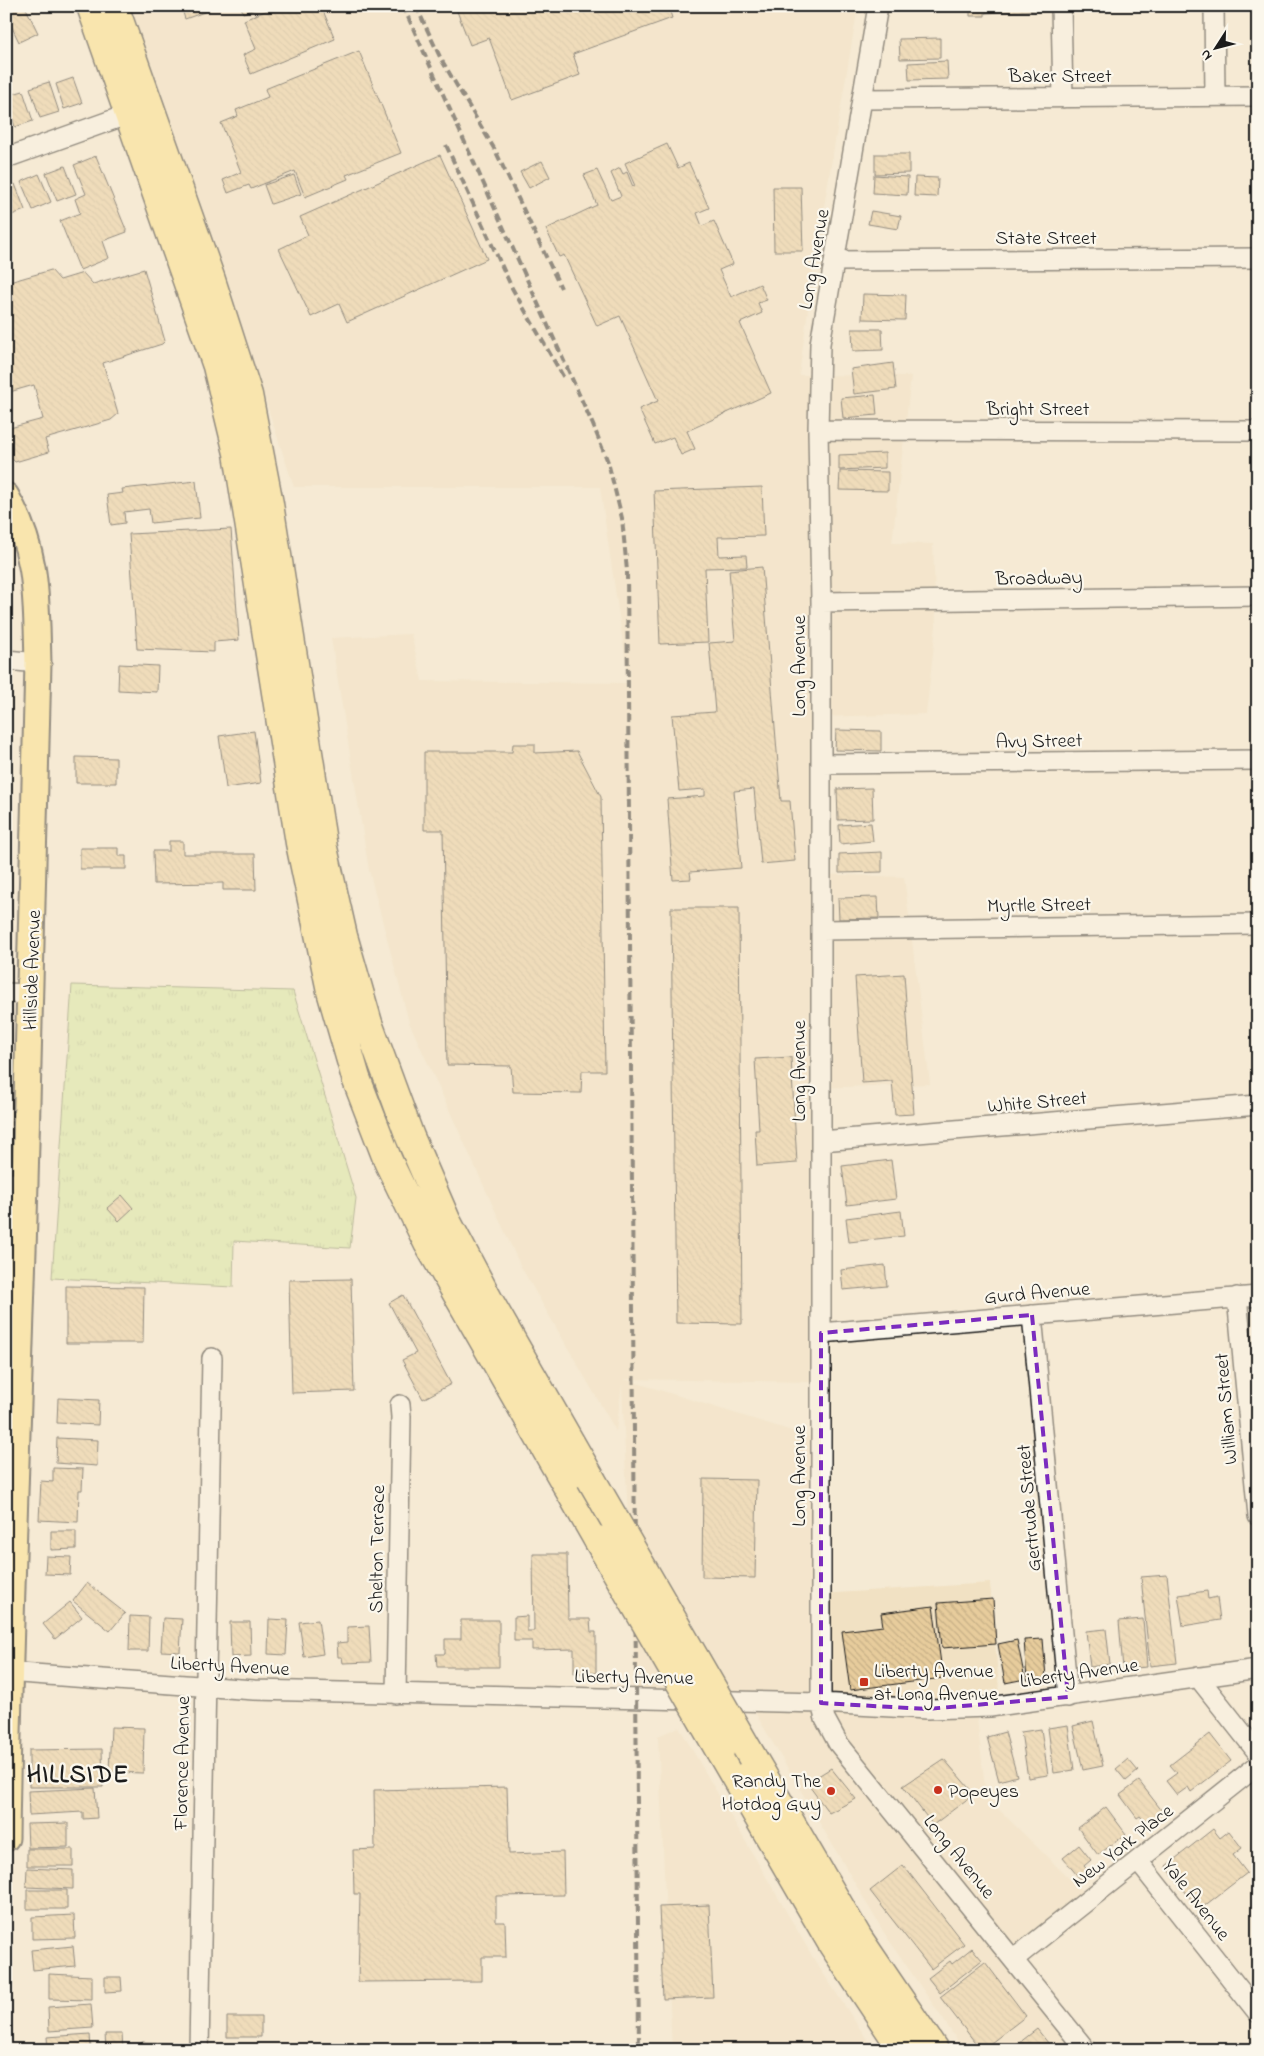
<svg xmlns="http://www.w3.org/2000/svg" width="1264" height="2056" font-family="'Indie Flower',sans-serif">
  <defs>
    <pattern id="park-tufts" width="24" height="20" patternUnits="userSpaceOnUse" patternTransform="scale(1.25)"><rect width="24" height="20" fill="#d2e89d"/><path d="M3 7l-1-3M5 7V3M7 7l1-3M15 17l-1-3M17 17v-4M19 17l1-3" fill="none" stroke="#b4c687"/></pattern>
    <pattern id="building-back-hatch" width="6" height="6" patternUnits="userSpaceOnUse" patternTransform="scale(1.25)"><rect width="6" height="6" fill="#e7cc9c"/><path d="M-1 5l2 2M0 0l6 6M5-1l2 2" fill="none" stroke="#c6af86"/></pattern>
  </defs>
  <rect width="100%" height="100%" fill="#f5ead4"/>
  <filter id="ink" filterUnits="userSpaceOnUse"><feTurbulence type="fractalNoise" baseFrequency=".02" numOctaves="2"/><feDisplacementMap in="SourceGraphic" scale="10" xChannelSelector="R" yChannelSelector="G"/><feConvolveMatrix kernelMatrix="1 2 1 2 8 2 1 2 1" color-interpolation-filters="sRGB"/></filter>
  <g filter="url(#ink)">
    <!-- built -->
    <path fill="#f1e1c3" d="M 129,6 L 858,6 L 814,265 L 799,375 L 911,376 L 892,543 L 933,544 L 936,626 L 926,714 L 814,717 L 813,874 L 904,877 L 930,1084 L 814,1088 L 815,1382 L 624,1379 L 821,1440 L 821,1594 L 990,1583 L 999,1689 L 974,1693 L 986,1797 L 1090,1899 L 1014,1959 L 1084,2050 L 964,2050 L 883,1931 L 749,1702 L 636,1699 L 622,1384 L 616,1431 L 520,1265 L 409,1022 L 369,870 L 331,638 L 411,634 L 422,681 L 629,683 L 600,487 L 294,487 L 203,212 Z
      M 679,1727 L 815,1961 L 874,2050 L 672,2050 L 658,1736 Z"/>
    <!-- park -->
    <path fill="url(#park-tufts)" stroke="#77825c" d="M 72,985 L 293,991 L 356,1198 L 350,1248 L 234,1241 L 233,1287 L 52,1278 Z"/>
    <!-- building -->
    <path fill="url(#building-back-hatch)" stroke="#1c1c1c" d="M 9,6 L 25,6 L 38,33 L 19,42 L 6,15 L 6,7 Z
      M 181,6 L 209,6 L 210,10 L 185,19 Z
      M 241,6 L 264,6 L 243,13 Z
      M 277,6 L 321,6 L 335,39 L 251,74 L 243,55 L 256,49 L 244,20 Z
      M 455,6 L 668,6 L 672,18 L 573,54 L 580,75 L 512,100 L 489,38 L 470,45 Z
      M 970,6 L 1040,6 L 1040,10 L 985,13 L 985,16 L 970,16 Z
      M 940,38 L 940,58 L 900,59 L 899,39 Z
      M 359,51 L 401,153 L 346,175 L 348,179 L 305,197 L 295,171 L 251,189 L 249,185 L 228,193 L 223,180 L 241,172 L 221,123 L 238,116 L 236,110 L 268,97 L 265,89 Z
      M 947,61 L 948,79 L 909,80 L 908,63 Z
      M 73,78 L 82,103 L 64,109 L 56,84 Z
      M 49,82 L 59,112 L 40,118 L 30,88 Z
      M 23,91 L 33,121 L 15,127 L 6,96 Z
      M 667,144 L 678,168 L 689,163 L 709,208 L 697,213 L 702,226 L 714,221 L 733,264 L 719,270 L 731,297 L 760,284 L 767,300 L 758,303 L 762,313 L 740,323 L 771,393 L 687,431 L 695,449 L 681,455 L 673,437 L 655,444 L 639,409 L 658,401 L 620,316 L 597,326 L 564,255 L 559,257 L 546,229 L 597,205 L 584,175 L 597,170 L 611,200 L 621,196 L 611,173 L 620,168 L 623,174 L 627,172 L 633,187 L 635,186 L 625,163 Z
      M 875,154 L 909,154 L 909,173 L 875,174 Z
      M 440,155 L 487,259 L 347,322 L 339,304 L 311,317 L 279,249 L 308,235 L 300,217 Z
      M 96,156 L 127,232 L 103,241 L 109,258 L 80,270 L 60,221 L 80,213 L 75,199 L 86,194 L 74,165 Z
      M 542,161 L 550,177 L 529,188 L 520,172 Z
      M 65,166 L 76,194 L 57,201 L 46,173 Z
      M 39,174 L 51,202 L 33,210 L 21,182 Z
      M 294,175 L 301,194 L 271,204 L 264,185 Z
      M 874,175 L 908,177 L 907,195 L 873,193 Z
      M 915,177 L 938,178 L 937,197 L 914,196 Z
      M 15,184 L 25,210 L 6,217 L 6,187 Z
      M 773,187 L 801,187 L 803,251 L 774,251 Z
      M 871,211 L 901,216 L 898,229 L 868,224 Z
      M 144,269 L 165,341 L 162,344 L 103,363 L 118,414 L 111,420 L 45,439 L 49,452 L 15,462 L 6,452 L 6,429 L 43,419 L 34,385 L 6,393 L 6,283 L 51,270 L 60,280 L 83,273 L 93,284 Z
      M 863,294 L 906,295 L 905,320 L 862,319 Z
      M 852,329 L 882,329 L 883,350 L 853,351 Z
      M 893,363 L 896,389 L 854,394 L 851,369 Z
      M 875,395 L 877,415 L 843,418 L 841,398 Z
      M 885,453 L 885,468 L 839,470 L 839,455 Z
      M 840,471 L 888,472 L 888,491 L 839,490 Z
      M 196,481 L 200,518 L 151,523 L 149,509 L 124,512 L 125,523 L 111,525 L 107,495 L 123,493 L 122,489 Z
      M 762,487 L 764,536 L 718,537 L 719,556 L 746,555 L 747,567 L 705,568 L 708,642 L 660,644 L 654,491 Z
      M 231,529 L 239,640 L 214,642 L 214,652 L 137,649 L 129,534 Z
      M 762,567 L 781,801 L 790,801 L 795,861 L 761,864 L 754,789 L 734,791 L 741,868 L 690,872 L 691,879 L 673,880 L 667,799 L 705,796 L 705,789 L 679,791 L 672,715 L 715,712 L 709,643 L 735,641 L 729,570 Z
      M 119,664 L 158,666 L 157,692 L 118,690 Z
      M 836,730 L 881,731 L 881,751 L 835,750 Z
      M 254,731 L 261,783 L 226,788 L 219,736 Z
      M 513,744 L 535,744 L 535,753 L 577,751 L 601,797 L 605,1071 L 582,1071 L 581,1093 L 513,1092 L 511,1066 L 447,1065 L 443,830 L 424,830 L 424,752 L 512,752 Z
      M 76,757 L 116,758 L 116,783 L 76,783 Z
      M 872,788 L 873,819 L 838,820 L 837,789 Z
      M 871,823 L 873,841 L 840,844 L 839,825 Z
      M 169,841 L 183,841 L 183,854 L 255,854 L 256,890 L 223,890 L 223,883 L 154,884 L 153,851 L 169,851 Z
      M 80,848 L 118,848 L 118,856 L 126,856 L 126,869 L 80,869 Z
      M 882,852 L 882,872 L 839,873 L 839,854 Z
      M 878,897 L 879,918 L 839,919 L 838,898 Z
      M 671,908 L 739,908 L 742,1324 L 676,1323 Z
      M 904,974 L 914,1114 L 895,1115 L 892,1081 L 862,1083 L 855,977 Z
      M 791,1057 L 797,1163 L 757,1166 L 755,1130 L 759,1130 L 755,1059 Z
      M 891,1160 L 896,1199 L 847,1205 L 842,1166 Z
      M 122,1195 L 133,1208 L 119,1221 L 107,1208 Z
      M 901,1211 L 904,1236 L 849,1242 L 846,1218 Z
      M 885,1265 L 887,1286 L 843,1290 L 841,1270 Z
      M 351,1279 L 354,1391 L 292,1393 L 289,1280 Z
      M 66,1286 L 144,1287 L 143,1343 L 66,1343 Z
      M 403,1295 L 451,1384 L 423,1399 L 402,1360 L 416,1353 L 389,1303 Z
      M 58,1398 L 99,1400 L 98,1425 L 57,1423 Z
      M 57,1438 L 98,1440 L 97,1466 L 56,1463 Z
      M 53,1468 L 83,1469 L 82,1490 L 79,1490 L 78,1522 L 39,1520 L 41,1481 L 53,1482 Z
      M 703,1479 L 757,1480 L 755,1578 L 702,1577 Z
      M 51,1531 L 76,1531 L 76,1549 L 51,1550 Z
      M 533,1554 L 567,1554 L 568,1619 L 590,1619 L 591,1632 L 596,1632 L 596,1673 L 574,1673 L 574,1649 L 532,1650 L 532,1641 L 514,1641 L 514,1617 L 527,1616 L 527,1631 L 534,1631 Z
      M 46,1556 L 71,1557 L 70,1575 L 45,1574 Z
      M 1167,1575 L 1177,1663 L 1150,1666 L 1141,1577 Z
      M 87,1583 L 125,1613 L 110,1631 L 73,1601 Z
      M 1207,1591 L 1208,1599 L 1217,1597 L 1220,1620 L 1183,1626 L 1178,1595 Z
      M 993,1599 L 996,1644 L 942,1648 L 938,1603 Z
      M 70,1602 L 82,1617 L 55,1639 L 43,1624 Z
      M 933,1606 L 943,1678 L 850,1690 L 842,1631 L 883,1626 L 881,1613 Z
      M 130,1616 L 149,1617 L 148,1651 L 129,1651 Z
      M 163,1618 L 182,1619 L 180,1652 L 161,1651 Z
      M 269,1619 L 288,1620 L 286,1655 L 268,1654 Z
      M 1143,1619 L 1147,1667 L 1123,1669 L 1119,1621 Z
      M 318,1620 L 323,1654 L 304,1657 L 299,1622 Z
      M 461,1620 L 499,1620 L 499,1667 L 437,1667 L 436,1654 L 445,1654 L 445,1639 L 461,1639 Z
      M 230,1622 L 250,1622 L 251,1656 L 231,1657 Z
      M 369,1626 L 371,1662 L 343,1663 L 342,1657 L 338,1657 L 337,1643 L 347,1642 L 347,1627 Z
      M 1106,1629 L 1110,1664 L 1090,1667 L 1086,1631 Z
      M 1043,1639 L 1046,1678 L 1027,1680 L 1024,1640 Z
      M 1017,1640 L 1025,1679 L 1005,1683 L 998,1644 Z
      M 1093,1721 L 1103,1766 L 1083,1770 L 1073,1726 Z
      M 1068,1725 L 1074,1770 L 1054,1773 L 1048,1728 Z
      M 111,1727 L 144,1728 L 143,1773 L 109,1772 Z
      M 1041,1729 L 1048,1775 L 1028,1778 L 1021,1732 Z
      M 1005,1732 L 1017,1776 L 999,1781 L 987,1737 Z
      M 1210,1734 L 1231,1761 L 1191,1792 L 1188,1787 L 1177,1795 L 1166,1781 L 1177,1773 L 1170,1765 Z
      M 102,1749 L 103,1787 L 29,1787 L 29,1750 Z
      M 944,1759 L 974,1794 L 933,1825 L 903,1786 Z
      M 1128,1759 L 1138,1771 L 1126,1781 L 1116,1769 Z
      M 831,1768 L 856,1799 L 829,1813 L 807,1783 Z
      M 1139,1781 L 1166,1816 L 1150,1828 L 1140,1816 L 1137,1818 L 1120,1795 Z
      M 507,1787 L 509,1854 L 563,1852 L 564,1895 L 496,1896 L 496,1922 L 505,1922 L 506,1957 L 482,1957 L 482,1981 L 358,1982 L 360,1894 L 354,1894 L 353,1850 L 375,1849 L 374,1790 Z
      M 95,1788 L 97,1818 L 83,1819 L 83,1812 L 29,1815 L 28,1791 Z
      M 1106,1807 L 1126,1834 L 1098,1855 L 1078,1828 Z
      M 68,1823 L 68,1847 L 28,1848 L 27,1824 Z
      M 1213,1829 L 1220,1838 L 1229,1831 L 1242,1848 L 1233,1855 L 1247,1873 L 1199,1910 L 1166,1866 Z
      M 1079,1845 L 1091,1860 L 1084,1866 L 1090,1873 L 1081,1880 L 1063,1858 Z
      M 27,1849 L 73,1849 L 73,1866 L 27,1866 Z
      M 903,1865 L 964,1944 L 931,1969 L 870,1891 Z
      M 27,1868 L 73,1870 L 73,1889 L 26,1887 Z
      M 27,1890 L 67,1890 L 67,1909 L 27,1909 Z
      M 709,1905 L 713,1997 L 663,1999 L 659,1907 Z
      M 74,1915 L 75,1938 L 32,1939 L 32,1917 Z
      M 73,1946 L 75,1966 L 33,1970 L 31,1950 Z
      M 972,1948 L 982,1960 L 940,1993 L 928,1978 L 950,1961 L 952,1964 Z
      M 985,1962 L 1026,2016 L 991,2043 L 994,2048 L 992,2050 L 981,2050 L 940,1997 Z
      M 49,1974 L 92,1976 L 92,2000 L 49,1999 Z
      M 105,1977 L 121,1977 L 122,1991 L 105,1992 Z
      M 91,2004 L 93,2028 L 49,2031 L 48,2007 Z
      M 227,2017 L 261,2017 L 261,2037 L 227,2037 Z
      M 1037,2029 L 1052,2048 L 1010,2050 Z
      M 90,2034 L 91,2050 L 48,2050 L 47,2037 Z
      M 105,2034 L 122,2034 L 123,2049 L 106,2049 Z
      M 142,2042 L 176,2043 L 176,2050 L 142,2050 Z
      M 227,2045 L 259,2045 L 259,2050 L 227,2050 Z"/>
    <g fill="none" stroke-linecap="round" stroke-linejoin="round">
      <defs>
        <path id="minor" d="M 878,6 L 820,344 L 818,430 L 821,602 L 821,1703 L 825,1719 L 838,1743 L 1086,2050
          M 1061,6 L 1063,98
          M 1214,6 L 1215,96
          M 863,99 L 1258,96
          M 6,158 L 129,114
          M 835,261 L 1258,258
          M 818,430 L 1258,431
          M 821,602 L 1258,596
          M 6,660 L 38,663
          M 821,764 L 1258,760
          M 821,930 L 1258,924
          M 6,993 L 30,994
          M 821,1141 L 1258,1105
          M 6,1183 L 25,1184
          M 1237,1297 L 1258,1516
          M 1032,1315 L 1068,1697
          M 821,1333 L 1258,1296
          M 6,1672 L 254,1690 L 821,1703 L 927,1709 L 990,1707 L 1258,1669
          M 1198,1677 L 1258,1753
          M 396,1694 L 401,1417 L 400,1405
          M 1138,1861 L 1258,2013
          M 1014,1959 L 1258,1765
          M 199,2050 L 212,1358"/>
        <path id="major" d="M 6,496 C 39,553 36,599 38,663 C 34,836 30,1009 25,1183 C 19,1401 9,1620 6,1838"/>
        <path id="highway" d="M 91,6 L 217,366 L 238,453 L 300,843 L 331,991 L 356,1078 L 388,1161 L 428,1243 L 598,1540
          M 114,6 L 211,280 L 248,395 L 269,504 L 323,848 L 343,936 L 368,1023 L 410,1137 L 446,1220 L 489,1301 L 591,1479
          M 720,1751 L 833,1945 L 903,2050
          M 752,1757 L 858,1938 L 934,2050"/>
      </defs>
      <!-- minor casing -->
      <use href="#minor" stroke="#1c1c1c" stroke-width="22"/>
      <!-- major casing -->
      <use href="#major" stroke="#1c1c1c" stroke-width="29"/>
      <!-- highway casing -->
      <use href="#highway" stroke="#1c1c1c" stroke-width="31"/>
      <!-- minor -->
      <use href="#minor" stroke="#fbf7ec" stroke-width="19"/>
      <!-- major -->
      <use href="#major" stroke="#fce080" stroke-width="25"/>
      <!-- highway -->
      <use href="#highway" stroke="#fce080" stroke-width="28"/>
      <!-- rail -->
      <path stroke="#1c1c1c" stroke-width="4" stroke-dasharray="8 4" stroke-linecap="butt" d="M 403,6 L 593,425 L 608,462 L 622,518 L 627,571 L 639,2050
        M 416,6 L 441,59 L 495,150 L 561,288
        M 446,145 L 512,288 L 564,378"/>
      <defs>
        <path id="highway-bridge" d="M 591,1479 L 752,1757
          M 598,1540 L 720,1751"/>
      </defs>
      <!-- highway-bridge casing -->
      <use href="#highway-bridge" stroke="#1c1c1c" stroke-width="31" stroke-linecap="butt"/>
      <!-- highway-bridge -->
      <use href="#highway-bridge" stroke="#fce080" stroke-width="28"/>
    </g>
  </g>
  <!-- marked area -->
  <path d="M0 0H1264V2056H0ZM 1032,1315 L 1068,1697 L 927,1709 L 821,1703 L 821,1333 Z" fill="#f5ead4" fill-opacity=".55" fill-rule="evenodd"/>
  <path fill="none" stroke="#7b2cbf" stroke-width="4" stroke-dasharray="10 6" stroke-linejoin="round" d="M 1032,1315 L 1068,1697 L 927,1709 L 821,1703 L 821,1333 Z"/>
  <!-- markers -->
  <g fill="#c8321e" stroke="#fbf7ec" stroke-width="2">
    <rect x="859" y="1677" width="10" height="10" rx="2.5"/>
    <circle cx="938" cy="1790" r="5"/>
    <circle cx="831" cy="1791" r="5"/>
  </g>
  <g text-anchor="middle" stroke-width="4.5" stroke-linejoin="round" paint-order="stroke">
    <!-- street labels -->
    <g font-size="20" fill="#1c1c1c" stroke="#fbf7ec">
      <text x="1060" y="82">Baker Street</text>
      <text x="1046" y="244">State Street</text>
      <text transform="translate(813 259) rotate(-80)" y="7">Long Avenue</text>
      <text x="1038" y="415">Bright Street</text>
      <text transform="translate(1039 577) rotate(-1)" y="7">Broadway</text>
      <text transform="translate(798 666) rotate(-90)" y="7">Long Avenue</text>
      <text transform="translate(1039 740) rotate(-1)" y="7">Avy Street</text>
      <text transform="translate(1039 904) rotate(-1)" y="7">Myrtle Street</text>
      <text transform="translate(31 970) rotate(-88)" y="7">Hillside Avenue</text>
      <text transform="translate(798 1071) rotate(-90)" y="7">Long Avenue</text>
      <text transform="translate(1037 1101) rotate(-5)" y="7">White Street</text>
      <text transform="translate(1037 1292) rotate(-5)" y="7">Gurd Avenue</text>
      <text transform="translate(1225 1409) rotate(-95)" y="7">William Street</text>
      <text transform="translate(798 1476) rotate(-90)" y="7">Long Avenue</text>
      <text transform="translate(1028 1508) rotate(-95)" y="7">Gertrude Street</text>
      <text transform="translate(376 1549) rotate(-89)" y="7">Shelton Terrace</text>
      <text transform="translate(230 1665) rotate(3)" y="7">Liberty Avenue</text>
      <text transform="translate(1079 1672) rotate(-8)" y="7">Liberty Avenue</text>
      <text transform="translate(634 1676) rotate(1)" y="7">Liberty Avenue</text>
      <text transform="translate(181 1763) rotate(-89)" y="7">Florence Avenue</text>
      <text transform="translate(1122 1845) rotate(-38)" y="7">New York Place</text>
      <text transform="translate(960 1856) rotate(51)" y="7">Long Avenue</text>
      <text transform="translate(1197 1899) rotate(52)" y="7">Yale Avenue</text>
    </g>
    <!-- poi labels -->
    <g font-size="20" fill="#1c1c1c" stroke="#fbf7ec" text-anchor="start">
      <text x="874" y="1677">Liberty Avenue<tspan x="874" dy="23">at Long Avenue</tspan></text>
      <text x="821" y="1787" text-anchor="end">Randy The<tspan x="821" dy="23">Hotdog Guy</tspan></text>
      <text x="948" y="1797">Popeyes</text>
    </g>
    <!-- district labels -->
    <g font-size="25" font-weight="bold" letter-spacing="1" fill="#1c1c1c" stroke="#fbf7ec">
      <text x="78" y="1782">HILLSIDE</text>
    </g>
  </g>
  <!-- margin -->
  <rect width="1264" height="2056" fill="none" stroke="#fbf7ec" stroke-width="25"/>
  <rect x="12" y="12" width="1239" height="2031" fill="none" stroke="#1c1c1c" stroke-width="2" filter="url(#ink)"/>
  <!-- north arrow -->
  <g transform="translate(1216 48) rotate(234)" stroke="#fbf7ec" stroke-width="4" paint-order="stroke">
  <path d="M0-4L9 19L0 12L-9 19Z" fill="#1c1c1c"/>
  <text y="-8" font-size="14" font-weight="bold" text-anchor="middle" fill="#1c1c1c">N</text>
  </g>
</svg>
